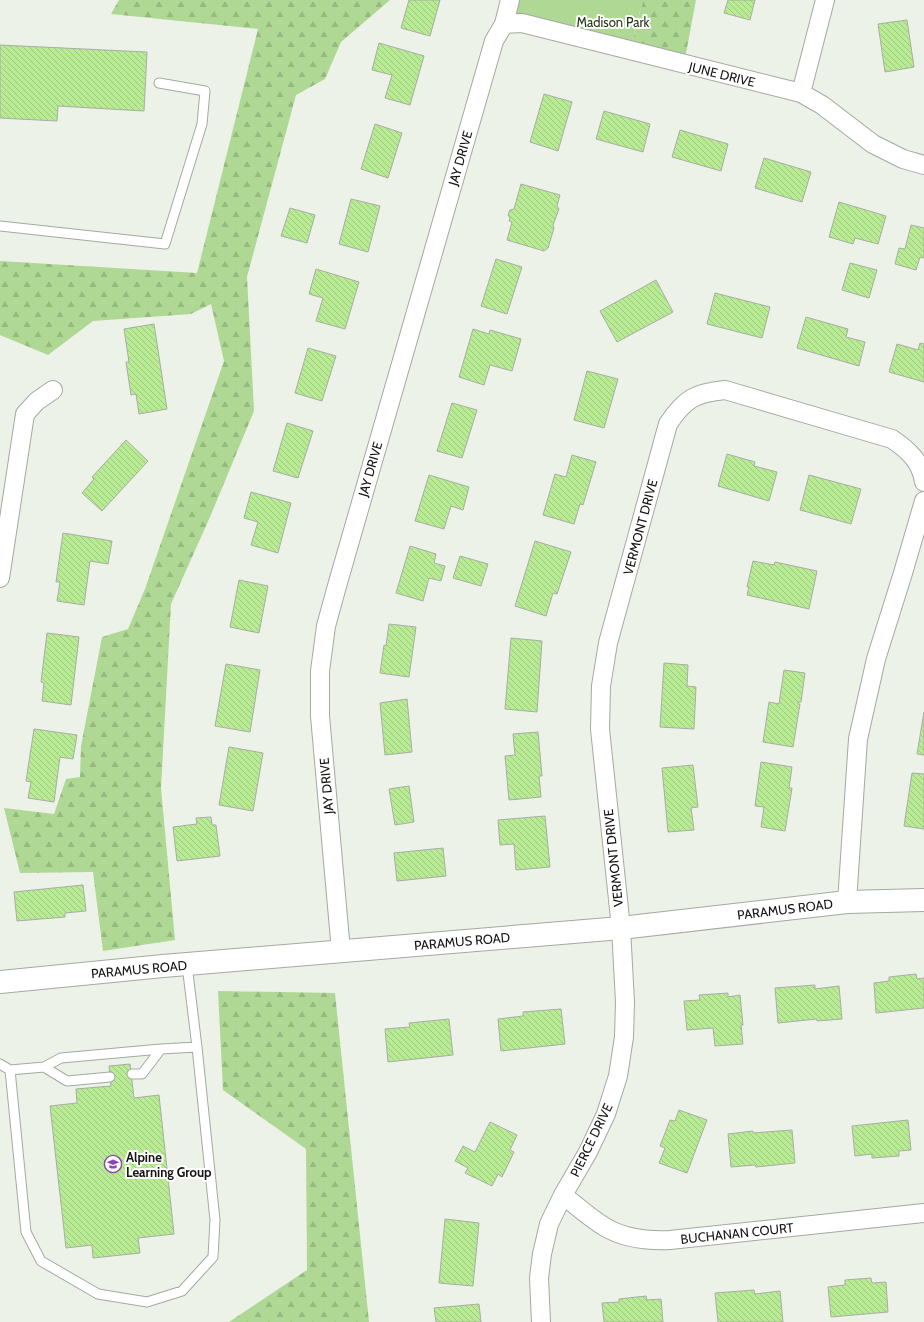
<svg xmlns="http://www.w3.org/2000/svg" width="924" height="1322" font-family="Cabin,sans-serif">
  <defs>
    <pattern id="forest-firs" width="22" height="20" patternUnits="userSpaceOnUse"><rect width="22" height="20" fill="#afd894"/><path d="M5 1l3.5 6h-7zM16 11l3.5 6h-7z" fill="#96b97f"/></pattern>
    <pattern id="building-back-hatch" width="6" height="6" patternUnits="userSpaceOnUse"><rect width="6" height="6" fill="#b8eb93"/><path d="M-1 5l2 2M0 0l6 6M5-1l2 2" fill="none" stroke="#9dc97e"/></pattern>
  </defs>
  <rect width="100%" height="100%" fill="#ecf2e8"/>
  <!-- forest -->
  <path fill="url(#forest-firs)" d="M 119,0 L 390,0 L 341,42 L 325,79 L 296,95 L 247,277 L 254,411 L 210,517 L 171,604 L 161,788 L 175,940 L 103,951 L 93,872 L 20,873 L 4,808 L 54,814 L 66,779 L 80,777 L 81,746 L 102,637 L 128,629 L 145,589 L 224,361 L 211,304 L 191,314 L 93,321 L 48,355 L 0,335 L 0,261 L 197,273 L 258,29 L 111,14 Z
    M 643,0 L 696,0 L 684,64 L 630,50 Z
    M 218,991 L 335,993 L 369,1322 L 229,1322 L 307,1270 L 306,1149 L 223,1090 Z"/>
  <!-- park -->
  <path fill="#afd894" d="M 509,0 L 643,0 L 630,50 L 504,24 Z"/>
  <!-- building -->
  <path fill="url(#building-back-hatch)" stroke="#a8ada5" d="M 409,0 L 440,0 L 430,36 L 401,28 Z
    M 728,0 L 755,0 L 750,20 L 724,13 Z
    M 907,20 L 914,67 L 885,72 L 878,24 Z
    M 379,43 L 424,56 L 410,105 L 385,98 L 392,75 L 372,70 Z
    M 0,45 L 147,52 L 144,111 L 58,106 L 57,121 L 0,118 Z
    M 544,94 L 572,102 L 558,151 L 530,142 Z
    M 604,111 L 650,124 L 643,152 L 596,139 Z
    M 375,124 L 402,133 L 388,178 L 361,169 Z
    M 680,130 L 728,144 L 721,171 L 672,157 Z
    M 764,158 L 811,172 L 802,202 L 755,188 Z
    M 521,184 L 560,195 L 557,206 L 559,209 L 553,225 L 554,228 L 548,248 L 544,251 L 507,240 L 512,222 L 509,221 L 510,218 L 508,215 L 510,210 L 514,209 Z
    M 351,199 L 380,206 L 368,252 L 339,244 Z
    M 839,202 L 886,216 L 878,244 L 855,238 L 853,244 L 829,237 Z
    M 290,208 L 315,215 L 307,243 L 281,236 Z
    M 911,225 L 924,228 L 924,258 L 920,257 L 916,270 L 895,264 L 899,248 L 905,249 Z
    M 496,259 L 522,267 L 507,314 L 481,306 Z
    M 850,263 L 877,270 L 869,298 L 842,290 Z
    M 316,269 L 359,282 L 345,329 L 316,321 L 323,298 L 309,294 Z
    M 656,280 L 673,312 L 617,342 L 600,311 Z
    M 715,293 L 770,307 L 762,338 L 707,324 Z
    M 806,317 L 848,329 L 846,337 L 865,342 L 859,366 L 797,348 Z
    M 154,324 L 167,409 L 139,414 L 136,394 L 131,395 L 126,362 L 129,362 L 124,329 Z
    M 473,329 L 489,334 L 490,330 L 521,339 L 512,371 L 490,365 L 484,385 L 459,377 Z
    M 920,343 L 924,344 L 924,382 L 889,372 L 897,344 L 918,350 Z
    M 308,348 L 336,356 L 322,401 L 295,393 Z
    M 587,371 L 618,379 L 604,428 L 574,420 Z
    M 452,403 L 477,410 L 462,458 L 437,451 Z
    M 287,423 L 313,431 L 298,478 L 273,471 Z
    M 126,440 L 148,461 L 102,511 L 82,493 L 94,479 L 92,477 Z
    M 727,454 L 755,462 L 754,466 L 777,472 L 769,501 L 718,486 Z
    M 572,455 L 596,462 L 583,505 L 580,504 L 574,524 L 543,515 L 555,474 L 566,477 Z
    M 429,475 L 469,487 L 463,510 L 451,506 L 444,529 L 415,521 Z
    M 809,475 L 861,489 L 851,524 L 800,510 Z
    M 251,492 L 291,503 L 278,553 L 251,545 L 258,522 L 244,518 Z
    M 63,533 L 112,541 L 108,564 L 90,561 L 84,605 L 57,601 L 60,582 L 56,582 Z
    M 535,541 L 571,552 L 557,594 L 553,593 L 546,616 L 515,606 Z
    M 410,546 L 436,554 L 434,563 L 445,566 L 441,581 L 429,578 L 423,601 L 396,593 Z
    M 460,556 L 488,564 L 481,586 L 453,578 Z
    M 753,561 L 774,565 L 775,562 L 817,571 L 809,609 L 747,595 L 749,587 L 747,587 Z
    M 239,580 L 268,586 L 259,633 L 230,627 Z
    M 389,624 L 416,627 L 409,677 L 380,673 L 384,645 L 386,646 Z
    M 47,633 L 79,637 L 71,705 L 42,701 L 44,683 L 41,682 Z
    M 511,638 L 542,641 L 537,712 L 505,709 Z
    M 664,663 L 688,665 L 687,686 L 696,687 L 694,729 L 660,727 Z
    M 226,664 L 260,670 L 250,732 L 215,726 Z
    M 784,670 L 805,673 L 801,702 L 798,702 L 798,704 L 800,704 L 793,747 L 763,742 L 769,702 L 779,704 Z
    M 407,699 L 412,752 L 385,755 L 380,703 Z
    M 924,712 L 924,755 L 917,754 Z
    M 34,729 L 77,735 L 73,759 L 60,757 L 54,802 L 28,798 L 31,782 L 26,781 Z
    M 538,732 L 542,776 L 539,776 L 541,797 L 509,800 L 505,756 L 515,755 L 513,734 Z
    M 229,747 L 263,753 L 253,811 L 219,805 Z
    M 761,762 L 792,767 L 789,788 L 792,788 L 785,831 L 761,827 L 764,807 L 755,806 Z
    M 693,765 L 698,807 L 691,808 L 694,830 L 668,832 L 662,768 Z
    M 912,773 L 924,774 L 924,829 L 904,826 Z
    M 409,786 L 414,822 L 395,825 L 389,789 Z
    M 545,816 L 550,867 L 516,870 L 514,844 L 500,845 L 498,820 Z
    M 211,817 L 212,825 L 216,825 L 220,856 L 177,861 L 173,827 L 197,824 L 196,818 Z
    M 443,848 L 446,876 L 397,881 L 394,853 Z
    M 83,885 L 86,911 L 65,913 L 65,917 L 17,921 L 14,892 Z
    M 916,974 L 917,979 L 924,978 L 924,1008 L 876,1013 L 874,983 L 889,981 L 889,977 Z
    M 815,985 L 815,989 L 839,986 L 842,1019 L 817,1021 L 817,1019 L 778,1023 L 775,988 Z
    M 728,993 L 728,997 L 740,995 L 743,1025 L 741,1025 L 743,1044 L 715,1046 L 713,1028 L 687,1030 L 684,1001 L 700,1000 L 699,995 Z
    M 561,1009 L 565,1044 L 501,1051 L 498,1019 L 523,1016 L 523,1012 Z
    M 449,1019 L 453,1055 L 388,1062 L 385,1029 L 410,1027 L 409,1023 Z
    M 130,1064 L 134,1098 L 159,1095 L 174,1234 L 138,1238 L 140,1253 L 93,1258 L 92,1245 L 66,1248 L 50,1106 L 77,1103 L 76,1089 L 111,1086 L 109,1066 Z
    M 679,1110 L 707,1120 L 687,1173 L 659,1163 L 665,1148 L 660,1146 L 670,1120 L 675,1121 Z
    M 908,1120 L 911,1150 L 899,1151 L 899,1156 L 872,1158 L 872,1154 L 855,1156 L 852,1126 Z
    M 490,1122 L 517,1135 L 510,1150 L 514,1152 L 502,1177 L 498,1174 L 492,1186 L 465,1173 L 468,1168 L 455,1161 L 463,1146 L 475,1152 Z
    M 792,1130 L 795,1163 L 756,1167 L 755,1165 L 731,1167 L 728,1134 L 753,1131 L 753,1133 Z
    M 445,1219 L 479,1223 L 473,1286 L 439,1283 Z
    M 871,1278 L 872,1283 L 886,1282 L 888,1312 L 831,1317 L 828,1287 L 845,1285 L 845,1280 Z
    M 754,1290 L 755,1294 L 780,1291 L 783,1322 L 718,1322 L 715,1293 Z
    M 646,1296 L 647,1300 L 661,1299 L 663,1322 L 604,1322 L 602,1303 L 619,1302 L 619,1299 Z
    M 479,1304 L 481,1322 L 436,1322 L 434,1308 Z"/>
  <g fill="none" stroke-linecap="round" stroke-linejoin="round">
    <defs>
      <path id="lane" d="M 0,226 L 165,244 L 202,124 L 205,91 L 159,83
        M 0,1064 L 10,1070 L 44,1067 L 61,1058 L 161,1049 L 197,1047
        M 44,1067 L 67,1081 L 110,1077
        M 10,1070 L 26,1232 L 41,1261 L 98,1294 L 147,1302 L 182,1291 L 213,1257 L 215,1220 L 197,1047 L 187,965
        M 132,1074 L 142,1074 L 161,1049"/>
      <path id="street" d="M 504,24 L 522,23 L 801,93 L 822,105 L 873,144 L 903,159 L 924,165
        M 801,93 L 825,0
        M 0,578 L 25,414 L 37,401 L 53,390
        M 847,902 L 858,739 L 876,659 L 903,573 L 924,501
        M 341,951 L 320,716 L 320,671 L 326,626 L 337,586 L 494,41 L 504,24 L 510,0
        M 563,1195 C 577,1206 590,1218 605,1227 C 625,1239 648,1241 670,1240 L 924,1213
        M 541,1322 L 539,1278 L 542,1254 L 549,1224 L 563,1195 L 588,1152 L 606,1114 L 618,1076 L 624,1037 L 625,1002 L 621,928 L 600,729 L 601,686 L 608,643 L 668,424 C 685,398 696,393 725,390 L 892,439 C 908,450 921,461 924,482"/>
      <path id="secondary" d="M 0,982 L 163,966 L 621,928 L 847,902 L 924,900"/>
    </defs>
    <!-- lane casing -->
    <use href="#lane" stroke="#a4a9a1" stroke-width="11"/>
    <!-- street casing -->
    <use href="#street" stroke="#a4a9a1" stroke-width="20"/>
    <!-- secondary casing -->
    <use href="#secondary" stroke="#a4a9a1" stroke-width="24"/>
    <!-- lane -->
    <use href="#lane" stroke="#fff" stroke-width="9"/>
    <!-- street -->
    <use href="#street" stroke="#fff" stroke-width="18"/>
    <!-- secondary -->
    <use href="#secondary" stroke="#fff" stroke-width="22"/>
  </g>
  <!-- icons -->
  <defs>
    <symbol id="school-ring" viewBox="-11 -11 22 22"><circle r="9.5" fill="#fff" stroke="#8f43b4" stroke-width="1.5"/><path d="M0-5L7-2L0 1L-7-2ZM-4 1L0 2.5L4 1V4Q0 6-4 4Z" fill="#8f43b4"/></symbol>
  </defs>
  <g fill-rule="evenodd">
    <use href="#school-ring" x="103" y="1154" width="20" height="20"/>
  </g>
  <g text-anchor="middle" stroke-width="4" stroke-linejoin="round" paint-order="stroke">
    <!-- park labels -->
    <g font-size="13" fill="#233714" stroke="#fff">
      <text x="613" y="27">Madison Park</text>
    </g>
    <!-- street labels -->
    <g font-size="13" fill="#141613" stroke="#fff">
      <text transform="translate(722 74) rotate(14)" y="5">JUNE DRIVE</text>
      <text transform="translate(460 158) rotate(-74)" y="5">JAY DRIVE</text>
      <text transform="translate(370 469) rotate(-74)" y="5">JAY DRIVE</text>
      <text transform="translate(640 527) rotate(-75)" y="5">VERMONT DRIVE</text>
      <text transform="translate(326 786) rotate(-95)" y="5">JAY DRIVE</text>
      <text transform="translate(613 858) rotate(-96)" y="5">VERMONT DRIVE</text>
      <text transform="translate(785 909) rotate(-7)" y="5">PARAMUS ROAD</text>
      <text transform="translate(462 941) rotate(-5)" y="5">PARAMUS ROAD</text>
      <text transform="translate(139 969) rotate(-5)" y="5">PARAMUS ROAD</text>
      <text transform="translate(591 1140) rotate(-64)" y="5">PIERCE DRIVE</text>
      <text transform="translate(737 1233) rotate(-6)" y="5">BUCHANAN COURT</text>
    </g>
    <!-- poi labels -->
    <g font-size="13" font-weight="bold" fill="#141613" stroke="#fff" text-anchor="start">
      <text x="126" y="1162">Alpine<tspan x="126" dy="15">Learning Group</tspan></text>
    </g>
  </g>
</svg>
